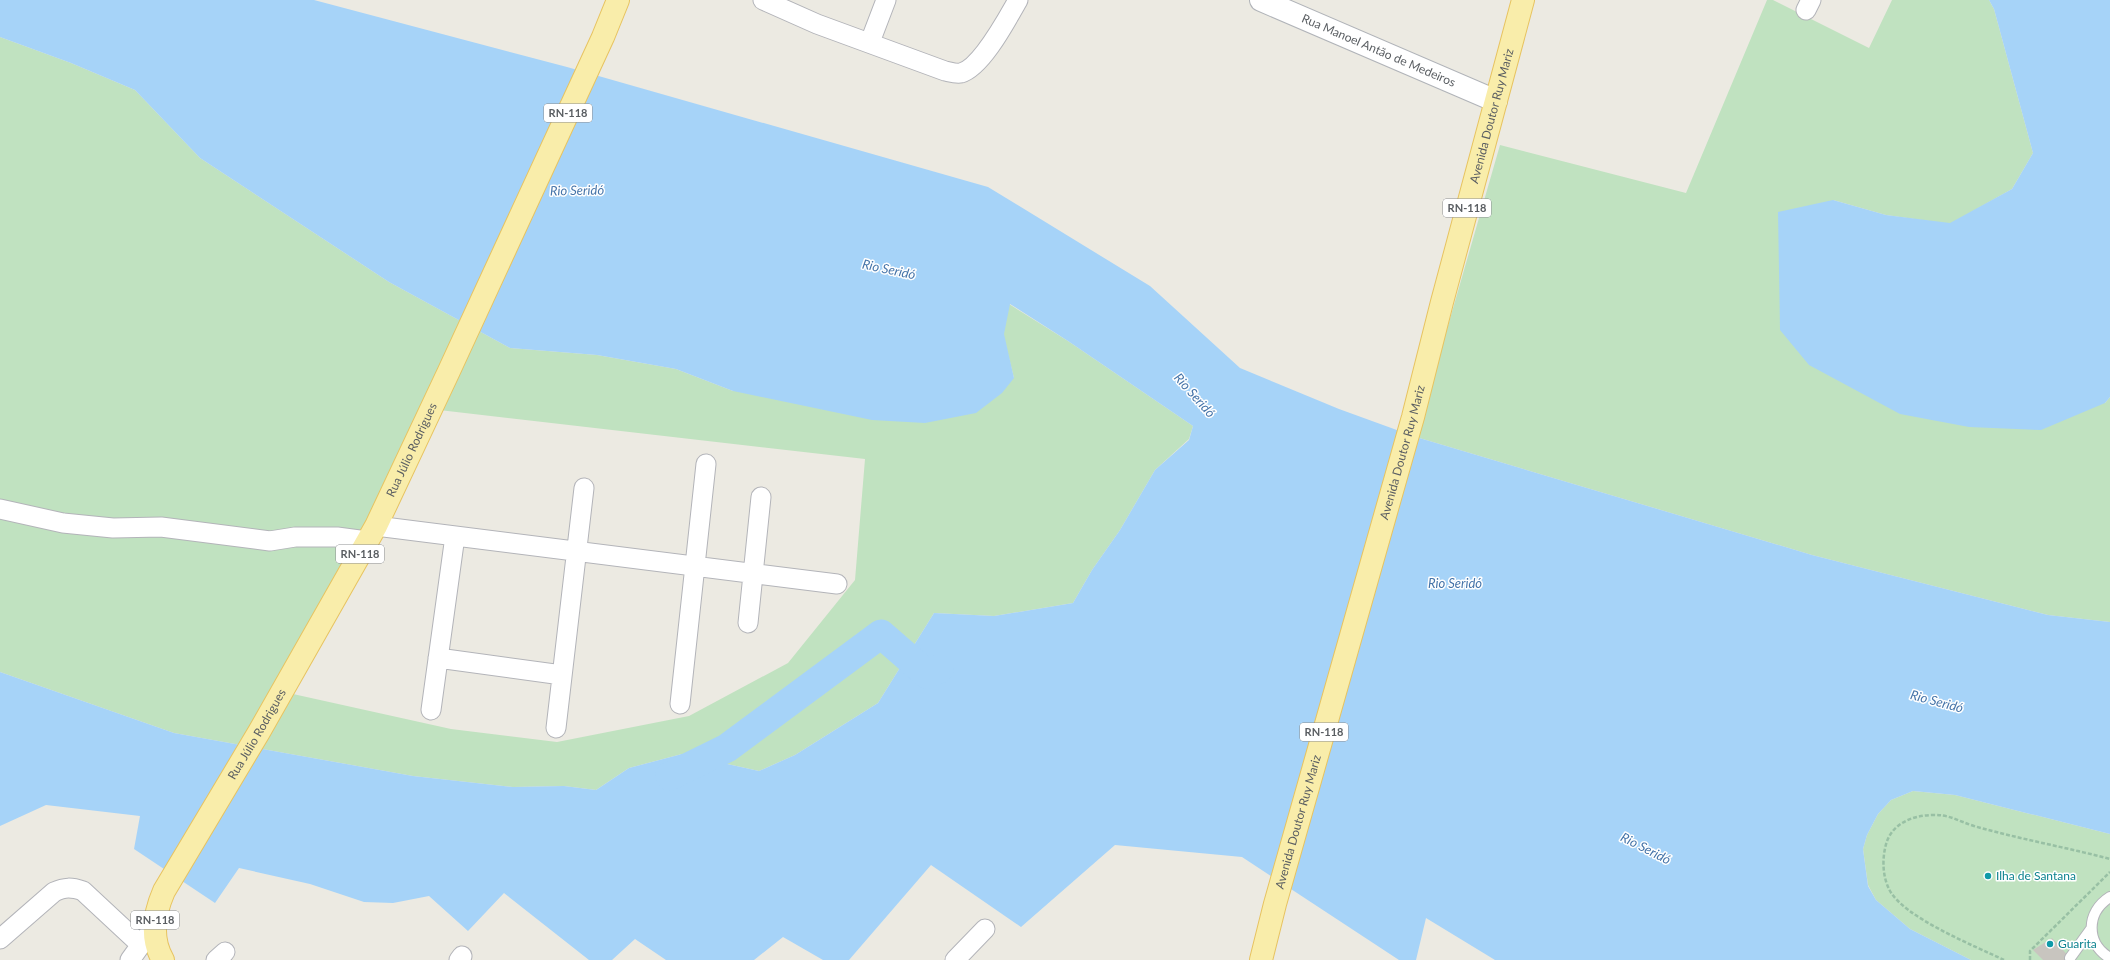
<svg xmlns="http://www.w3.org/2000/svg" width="2110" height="960" font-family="Lato,sans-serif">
  <rect width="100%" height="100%" fill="#eceae2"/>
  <!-- green -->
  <path fill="#c0e2c0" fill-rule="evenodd" d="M 1767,0 L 1773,0 L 1869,48 L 1892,0 L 1989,0 L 1994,9 L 2033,153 L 2012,189 L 1950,224 L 1886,215 L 1833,200 L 2105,403 L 2110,397 L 2110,622 L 2048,615 L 1812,555 L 1416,437 L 1500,145 L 1686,193 Z
    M 0,37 L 71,63 L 135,90 L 200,158 L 389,282 L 510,348 L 597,355 L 676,369 L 733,391 L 1014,378 L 1003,334 L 1009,304 L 1068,341 L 1193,426 L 1189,439 L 1155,470 L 1120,530 L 1092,570 L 1073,603 L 994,616 L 934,613 L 878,703 L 795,755 L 759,771 L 682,754 L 629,768 L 596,790 L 564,786 L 513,787 L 413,776 L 174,733 L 0,672 ZM 439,410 L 865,459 L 855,580 L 788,663 L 689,716 L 557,742 L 451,729 L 293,694 Z
    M 1913,791 L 1955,795 L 2110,834 L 2110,960 L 1971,960 L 1910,929 L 1876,900 L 1868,885 L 1863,849 L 1867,835 L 1878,814 L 1891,800 Z"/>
  <!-- water -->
  <path fill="#a6d3f8" d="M 0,0 L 314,0 L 567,67 L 988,187 L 1150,286 L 1240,368 L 1339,409 L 1416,437 L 1812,555 L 2048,615 L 2110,622 L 2110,834 L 1955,795 L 1913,791 L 1891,800 L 1878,814 L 1867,835 L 1863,849 L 1868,886 L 1876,900 L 1910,929 L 1971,960 L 1495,960 L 1426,918 L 1416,960 L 1399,960 L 1242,857 L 1115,845 L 1021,927 L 931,865 L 849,960 L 823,960 L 783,937 L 754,960 L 666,960 L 635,939 L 612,960 L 589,960 L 504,893 L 468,931 L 429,896 L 393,903 L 364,902 L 310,884 L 239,868 L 215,903 L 134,849 L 140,816 L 46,805 L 0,826 L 0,672 L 174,733 L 413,776 L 513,787 L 564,786 L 596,790 L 629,768 L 682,754 L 759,771 L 795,755 L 878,703 L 934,613 L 994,616 L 1073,603 L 1092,570 L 1120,530 L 1155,470 L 1189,440 L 1193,426 L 1068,341 L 1010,304 L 1004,334 L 1014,378 L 1002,393 L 976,413 L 925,423 L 872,420 L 733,391 L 676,369 L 597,355 L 510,348 L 389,282 L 200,158 L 135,90 L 71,63 L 0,37 Z
    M 1989,0 L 2110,0 L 2110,397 L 2105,403 L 2041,430 L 1969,427 L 1900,414 L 1809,365 L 1780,330 L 1778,212 L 1833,200 L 1886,215 L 1950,223 L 2012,189 L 2033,153 L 1994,9 Z"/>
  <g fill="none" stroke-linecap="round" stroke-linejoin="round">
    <!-- river -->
    <path stroke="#a6d3f8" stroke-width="29" d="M 670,776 L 727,748 L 881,634 L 927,674 L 939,669"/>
  </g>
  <!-- building -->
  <path fill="#c8c5bf" d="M 2052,938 L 2072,960 L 2043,960 L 2033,950 Z"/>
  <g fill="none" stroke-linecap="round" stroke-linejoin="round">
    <defs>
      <path id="lane" d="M 2110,897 C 2086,912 2085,943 2110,958
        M 2070,958 L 2091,929"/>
      <path id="street" d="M 763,0 L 817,24 L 945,71 C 950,72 956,74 961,73 C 982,67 1007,19 1018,0
        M 1806,10 L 1811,0
        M 870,42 L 886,0
        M 0,509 L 63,523 L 113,528 L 161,527 L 270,541 L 295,537 L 337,537 L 367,541
        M 376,526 L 837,584
        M 748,623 L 761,497
        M 438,658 L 562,675
        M 680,704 L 706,464
        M 431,710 L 455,536
        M 556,728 L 584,488
        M 0,939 L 54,892 C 65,887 71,887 83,891 L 141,945
        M 130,960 L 148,935
        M 216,960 L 225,952
        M 459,960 L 462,956
        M 955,960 L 985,929"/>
      <g id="secondary">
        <path id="s1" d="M 1261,0 L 1496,101"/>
      </g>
      <g id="primary">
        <path id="s2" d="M 163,960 C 150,938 154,914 164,891 L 259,732 L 376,526 L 449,371 L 603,37 L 618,0"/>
        <path id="s3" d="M 1261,960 L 1275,904 L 1413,417 L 1442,302 L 1523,0"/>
      </g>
    </defs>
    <!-- lane casing -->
    <use href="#lane" stroke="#b3b4b9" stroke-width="12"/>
    <!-- street casing -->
    <use href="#street" stroke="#b3b4b9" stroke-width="21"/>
    <!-- secondary casing -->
    <use href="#secondary" stroke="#b1b4b9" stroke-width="24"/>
    <!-- primary casing -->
    <use href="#primary" stroke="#e7c360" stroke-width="24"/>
    <!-- path -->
    <path stroke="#98c0a4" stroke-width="2.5" stroke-dasharray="4 2" stroke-linecap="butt" d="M 2004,960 C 1975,946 1902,917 1889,889 C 1882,875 1882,856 1887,841 C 1894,823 1912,816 1931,815 C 1949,814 1958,821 1974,826 C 2019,839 2065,847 2110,859
      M 2030,960 L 2030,951 L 2110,872"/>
    <!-- lane -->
    <use href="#lane" stroke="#fff" stroke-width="10"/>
    <!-- street -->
    <use href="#street" stroke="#fff" stroke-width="19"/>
    <!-- secondary -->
    <use href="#secondary" stroke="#fff" stroke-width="22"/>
    <!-- primary -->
    <use href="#primary" stroke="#f9edaa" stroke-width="22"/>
  </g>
  <!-- markers -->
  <g fill="#0f9aa8" stroke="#fff" stroke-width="1.5">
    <circle cx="1988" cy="876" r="4"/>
    <circle cx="2050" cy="944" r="4"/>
  </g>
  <g text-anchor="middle" stroke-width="3" stroke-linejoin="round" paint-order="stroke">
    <!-- shield labels -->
    <g fill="#fff" stroke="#8c8e91" stroke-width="1">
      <rect x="544" y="104" width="48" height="18" rx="3"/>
      <rect x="1443" y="199" width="48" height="18" rx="3"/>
      <rect x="336" y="545" width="48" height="18" rx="3"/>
      <rect x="1300" y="723" width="48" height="18" rx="3"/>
      <rect x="131" y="911" width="48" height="18" rx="3"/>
    </g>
    <g font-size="11" font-weight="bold" fill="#5a5e62">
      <text x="568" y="117">RN-118</text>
      <text x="1467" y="212">RN-118</text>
      <text x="360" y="558">RN-118</text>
      <text x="1324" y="736">RN-118</text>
      <text x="155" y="924">RN-118</text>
    </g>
    <!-- street labels -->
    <g font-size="12" fill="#5a5e62" stroke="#fff">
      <text dy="4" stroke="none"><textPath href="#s1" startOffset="128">Rua Manoel Antão de Medeiros</textPath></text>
      <text dy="4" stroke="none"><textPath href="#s3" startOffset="875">Avenida Doutor Ruy Mariz</textPath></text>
      <text dy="4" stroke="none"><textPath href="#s2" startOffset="578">Rua Júlio Rodrigues</textPath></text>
      <text dy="4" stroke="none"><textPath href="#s3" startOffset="527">Avenida Doutor Ruy Mariz</textPath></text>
      <text dy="4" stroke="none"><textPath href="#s2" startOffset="254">Rua Júlio Rodrigues</textPath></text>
      <text dy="4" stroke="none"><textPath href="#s3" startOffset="143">Avenida Doutor Ruy Mariz</textPath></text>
    </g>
    <!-- culture labels -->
    <g font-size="12" fill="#0d838f" stroke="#fff" text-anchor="start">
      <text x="1996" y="880">Ilha de Santana</text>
      <text x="2058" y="948">Guarita</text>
    </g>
    <!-- water labels -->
    <g font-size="13" font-style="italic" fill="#4574a9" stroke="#fff">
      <text transform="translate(577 190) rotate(-1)" y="5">Rio Seridó</text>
      <text transform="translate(889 269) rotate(12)" y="5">Rio Seridó</text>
      <text transform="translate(1195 395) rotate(48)" y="5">Rio Seridó</text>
      <text x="1455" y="588">Rio Seridó</text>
      <text transform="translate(1937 701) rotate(15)" y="5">Rio Seridó</text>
      <text transform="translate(1646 848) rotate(27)" y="5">Rio Seridó</text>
    </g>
  </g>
</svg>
